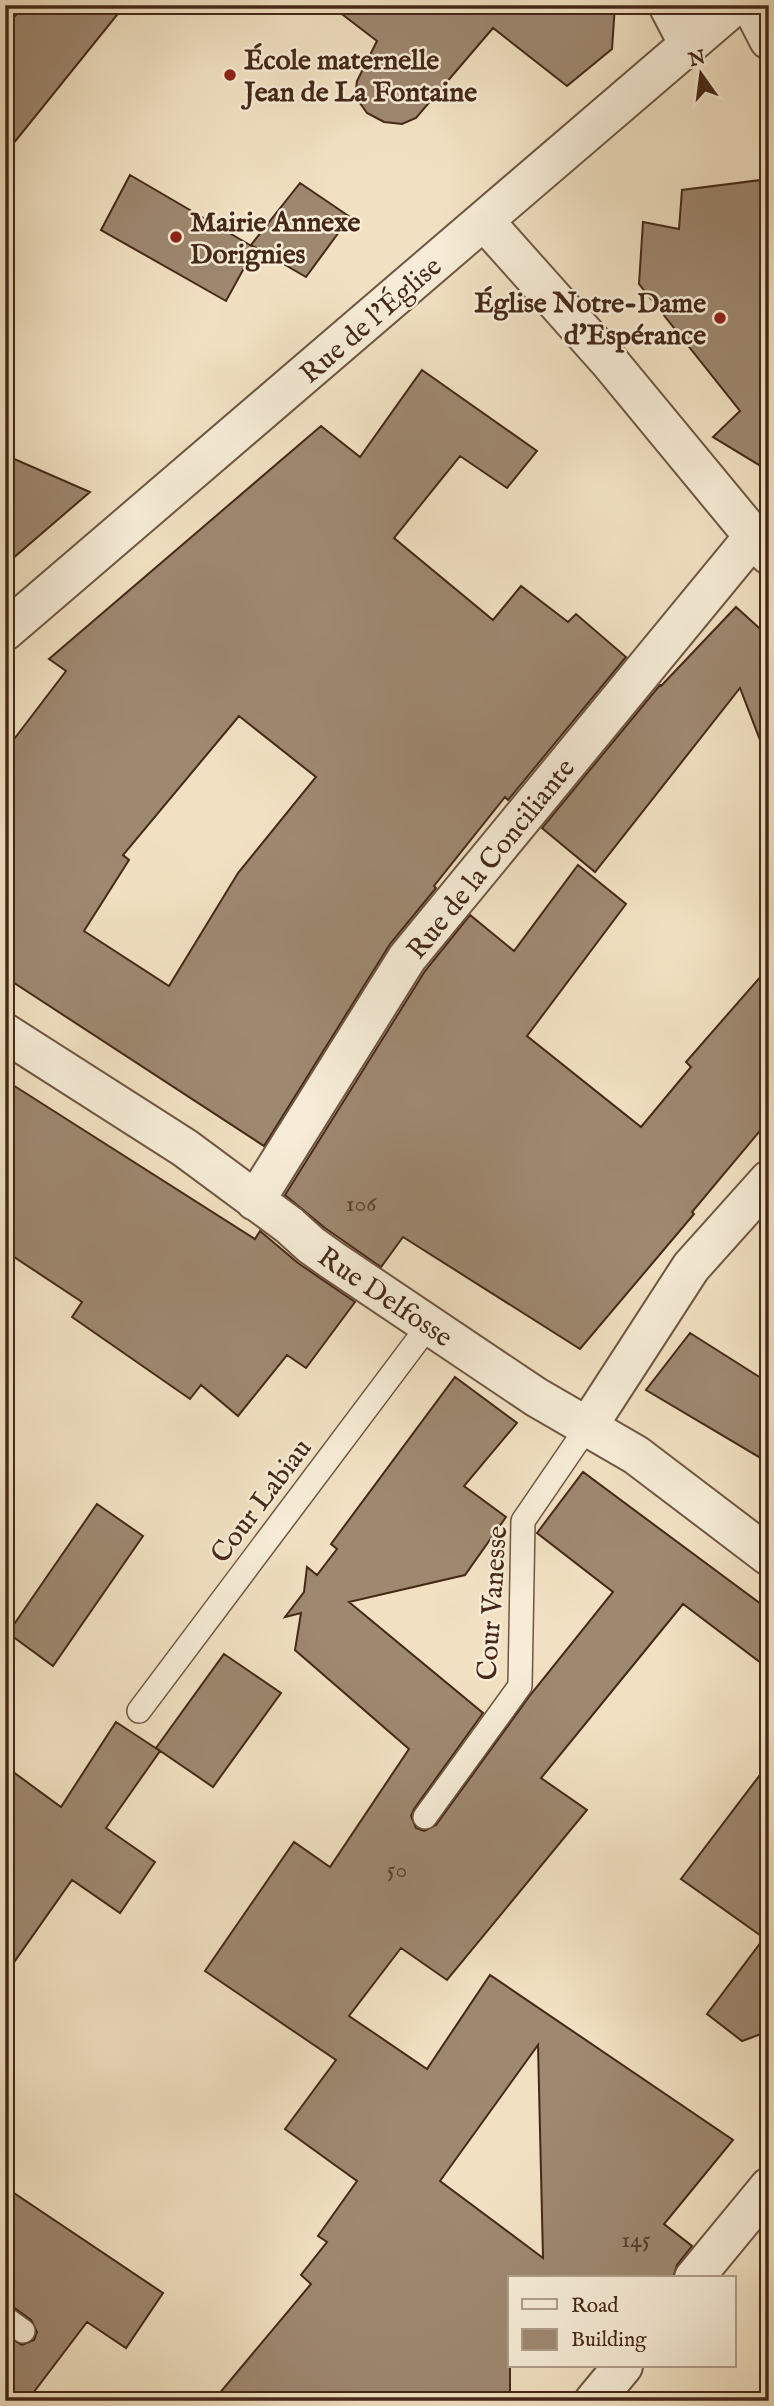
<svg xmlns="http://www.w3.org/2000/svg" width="774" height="2406" font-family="'IM FELL English',serif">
  <rect width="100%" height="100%" fill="#f1e1c2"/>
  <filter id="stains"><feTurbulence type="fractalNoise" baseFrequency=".00286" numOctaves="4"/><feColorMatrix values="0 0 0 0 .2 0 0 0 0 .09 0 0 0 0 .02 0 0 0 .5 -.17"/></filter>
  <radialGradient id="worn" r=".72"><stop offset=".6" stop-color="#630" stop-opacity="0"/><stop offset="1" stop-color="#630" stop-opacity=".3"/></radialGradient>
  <!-- building -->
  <path fill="#9e8870" stroke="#452818" stroke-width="2" fill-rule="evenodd" d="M 24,5 L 125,5 L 5,154 L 5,29 Z
    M 330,5 L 615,5 L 612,49 L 567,86 L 493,28 L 416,118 L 402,124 L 384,122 L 367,113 L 355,96 L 357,81 L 377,41 Z
    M 130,175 L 255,248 L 226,301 L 101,230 Z
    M 769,179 L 769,471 L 713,437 L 740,411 L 639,284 L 643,222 L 679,229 L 682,190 Z
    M 300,183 L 350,217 L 306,277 L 251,245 Z
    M 422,370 L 537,451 L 507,488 L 460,456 L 394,538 L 493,620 L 521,586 L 568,622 L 576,614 L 626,657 L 508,800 L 505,797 L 434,886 L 436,888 L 390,944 L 264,1146 L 5,977 L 5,751 L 66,671 L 49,659 L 321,426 L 360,457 ZM 239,716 L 316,777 L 238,873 L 169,986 L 84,931 L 129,860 L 123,855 Z
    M 5,455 L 90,492 L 5,565 Z
    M 736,607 L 769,637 L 769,753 L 765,753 L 740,688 L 595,872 L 542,828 L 660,685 L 661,686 Z
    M 578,865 L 626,904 L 527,1036 L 641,1127 L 691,1067 L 686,1062 L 769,967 L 769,1120 L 692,1212 L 694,1214 L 580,1349 L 403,1237 L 381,1267 L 325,1228 L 285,1195 L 425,971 L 470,915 L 514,951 Z
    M 5,1080 L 255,1239 L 260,1231 L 298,1263 L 355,1302 L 306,1368 L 287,1355 L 238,1416 L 201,1385 L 190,1399 L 72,1317 L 82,1302 L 5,1251 Z
    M 690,1333 L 769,1383 L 769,1463 L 646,1390 Z
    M 455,1377 L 517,1423 L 464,1486 L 506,1517 L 465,1575 L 349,1602 L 483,1713 L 414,1809 L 411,1816 L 416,1828 L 424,1831 L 436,1825 L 531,1694 L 613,1592 L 537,1533 L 583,1472 L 769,1610 L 769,1669 L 683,1604 L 541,1778 L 587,1810 L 447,1980 L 401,1948 L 349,2016 L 427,2069 L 490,1975 L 733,2140 L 664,2224 L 692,2246 L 677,2265 L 673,2278 L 510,2278 L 510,2401 L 213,2401 L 311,2284 L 301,2275 L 327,2242 L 318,2236 L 357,2181 L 285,2129 L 336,2060 L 205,1971 L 294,1842 L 330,1867 L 409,1749 L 295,1650 L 301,1613 L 285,1617 L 304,1592 L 307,1567 L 317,1575 L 337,1549 L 331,1544 ZM 538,2045 L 543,2258 L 440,2181 Z
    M 97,1504 L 143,1536 L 53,1666 L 8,1633 Z
    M 224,1654 L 281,1693 L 213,1787 L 156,1748 Z
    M 116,1722 L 160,1751 L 106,1828 L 155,1862 L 120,1913 L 72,1880 L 5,1975 L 5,1766 L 61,1807 Z
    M 769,1763 L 769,2031 L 742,2041 L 707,2014 L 764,1938 L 681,1879 Z
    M 5,2187 L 163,2293 L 126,2348 L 87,2322 L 27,2401 L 5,2401 L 5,2335 L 22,2345 L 34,2340 L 37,2332 L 31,2320 L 13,2307 L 5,2304 Z"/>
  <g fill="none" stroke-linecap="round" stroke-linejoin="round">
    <defs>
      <path id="service" d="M 139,1711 L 429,1325
        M 425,1817 L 520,1686 L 523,1521 L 588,1426
        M 5,2318 L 23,2331"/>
      <path id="minor" d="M 668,5 L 689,45
        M 751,5 L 769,40
        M 485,222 L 608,360 L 769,555
        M 5,1033 L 185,1148 L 289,1225 L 311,1245 L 332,1260 L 536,1397 L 636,1455 L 769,1556
        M 255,1201 L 407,958 L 754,536
        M 588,1426 L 691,1267 L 769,1180
        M 694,2278 L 769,2187
        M 594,2401 L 623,2366"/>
      <path id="tertiary" d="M 5,631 L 735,5"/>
    </defs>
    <!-- service casing -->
    <use href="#service" stroke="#705642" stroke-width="26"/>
    <!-- minor casing -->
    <use href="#minor" stroke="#705642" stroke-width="42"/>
    <!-- tertiary casing -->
    <use href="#tertiary" stroke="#705642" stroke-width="42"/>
    <!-- service -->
    <use href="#service" stroke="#f6ecd7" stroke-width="23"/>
    <!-- minor -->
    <use href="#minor" stroke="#f6ecd7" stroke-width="38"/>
    <!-- tertiary -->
    <use href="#tertiary" stroke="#f6ecd7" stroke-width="38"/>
  </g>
  <!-- markers -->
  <g fill="#8f2418" stroke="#f6ecd7" stroke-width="2.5">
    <circle cx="230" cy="75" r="7"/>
    <circle cx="176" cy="237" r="7"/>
    <circle cx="720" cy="318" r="7"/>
  </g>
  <g text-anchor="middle" stroke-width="5" stroke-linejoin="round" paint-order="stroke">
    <!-- number labels -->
    <g font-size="24" fill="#5b402e">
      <text x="361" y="1211">106</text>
      <text x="397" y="1877">50</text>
      <text x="636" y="2247">145</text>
    </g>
    <!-- poi labels -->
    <g font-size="28" font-weight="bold" fill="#452818" stroke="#f6ecd7" text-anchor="start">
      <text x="244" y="69">École maternelle<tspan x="244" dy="32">Jean de La Fontaine</tspan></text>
      <text x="190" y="231">Mairie Annexe<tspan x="190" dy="32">Dorignies</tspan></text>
      <text x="706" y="312" text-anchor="end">Église Notre-Dame<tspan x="706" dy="32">d'Espérance</tspan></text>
    </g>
    <!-- street labels -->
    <g font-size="28" fill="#452818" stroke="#f6ecd7">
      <text transform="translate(370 319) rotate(-41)" y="10">Rue de l'Église</text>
      <text transform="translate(490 858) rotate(-51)" y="10">Rue de la Conciliante</text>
      <text transform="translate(386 1296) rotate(34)" y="10">Rue Delfosse</text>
      <text transform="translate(260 1500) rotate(-53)" y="10">Cour Labiau</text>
      <text transform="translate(491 1603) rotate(-86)" y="10">Cour Vanesse</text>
    </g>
  </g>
  <!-- margin -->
  <rect width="774" height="2406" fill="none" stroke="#f1e1c2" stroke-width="28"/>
  <rect x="7" y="7" width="760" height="2392" fill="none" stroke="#452818" stroke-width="3.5"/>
  <rect x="14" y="14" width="746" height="2378" fill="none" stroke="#452818" stroke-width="2"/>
  <!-- legend -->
  <rect x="508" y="2276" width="228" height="91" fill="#f6ecd7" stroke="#af9e8b" stroke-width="2"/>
  <rect x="522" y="2299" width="35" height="10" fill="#f6ecd7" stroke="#af9e8b" stroke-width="2"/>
  <text x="571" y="2312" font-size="21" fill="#452818">Road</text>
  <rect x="522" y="2329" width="35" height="21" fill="#9e8870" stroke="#af9e8b" stroke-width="2"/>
  <text x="571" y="2346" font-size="21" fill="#452818">Building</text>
  <!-- north arrow -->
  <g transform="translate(701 74) rotate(346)" stroke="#f6ecd7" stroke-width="5" paint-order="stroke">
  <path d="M0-5L12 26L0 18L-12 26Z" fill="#452818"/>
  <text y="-10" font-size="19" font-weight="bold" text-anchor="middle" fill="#452818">N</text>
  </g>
  <rect width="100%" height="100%" filter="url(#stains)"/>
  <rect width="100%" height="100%" fill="url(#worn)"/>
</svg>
